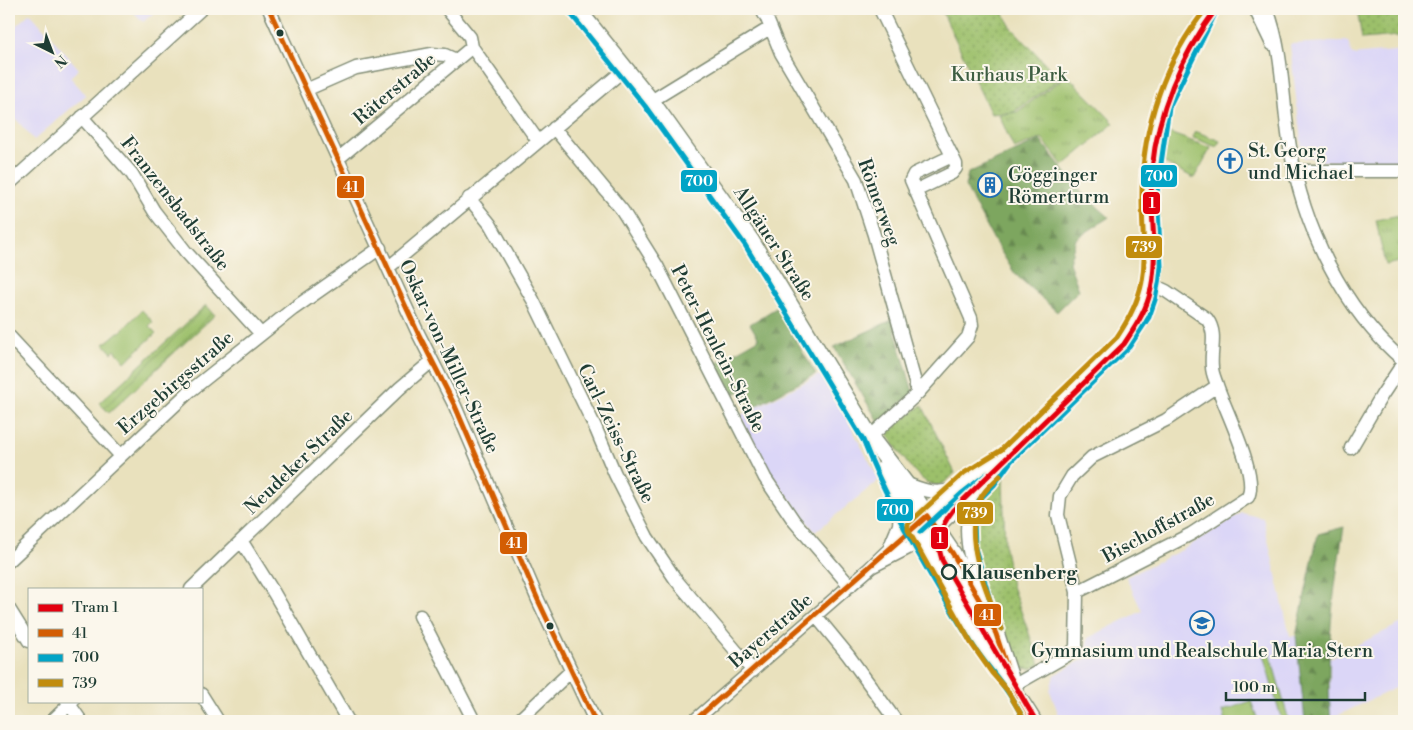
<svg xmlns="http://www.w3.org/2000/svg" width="1413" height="730" font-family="'Libre Bodoni',serif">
  <defs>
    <pattern id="grass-tufts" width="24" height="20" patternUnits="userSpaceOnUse" patternTransform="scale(1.25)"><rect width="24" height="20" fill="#9cc06b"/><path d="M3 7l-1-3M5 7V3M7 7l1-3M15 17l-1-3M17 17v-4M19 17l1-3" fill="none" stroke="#7f9d59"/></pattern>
    <pattern id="forest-firs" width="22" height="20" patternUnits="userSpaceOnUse" patternTransform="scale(1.25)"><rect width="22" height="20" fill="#7da65f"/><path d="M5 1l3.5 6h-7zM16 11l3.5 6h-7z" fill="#66884f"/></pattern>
    <pattern id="park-dots" width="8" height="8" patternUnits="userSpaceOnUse" patternTransform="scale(1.25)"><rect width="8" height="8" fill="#9cc06b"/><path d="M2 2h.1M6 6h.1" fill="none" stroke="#7f9d59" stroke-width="1.8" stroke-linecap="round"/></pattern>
    <pattern id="garden-furrows" width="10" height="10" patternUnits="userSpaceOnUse" patternTransform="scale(1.25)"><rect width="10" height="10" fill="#9cc06b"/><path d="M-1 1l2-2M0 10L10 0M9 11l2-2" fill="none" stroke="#7f9d59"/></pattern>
  </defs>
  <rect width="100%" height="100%" fill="#fbf7ec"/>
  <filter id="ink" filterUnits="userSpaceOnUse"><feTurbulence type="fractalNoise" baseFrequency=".02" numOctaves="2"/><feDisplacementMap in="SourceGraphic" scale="10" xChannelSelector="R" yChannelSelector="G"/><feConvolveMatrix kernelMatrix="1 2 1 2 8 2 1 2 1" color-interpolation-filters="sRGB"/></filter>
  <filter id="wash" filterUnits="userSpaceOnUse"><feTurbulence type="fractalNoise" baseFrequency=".0096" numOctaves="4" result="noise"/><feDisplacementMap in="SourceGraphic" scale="20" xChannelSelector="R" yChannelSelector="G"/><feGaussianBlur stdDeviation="1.12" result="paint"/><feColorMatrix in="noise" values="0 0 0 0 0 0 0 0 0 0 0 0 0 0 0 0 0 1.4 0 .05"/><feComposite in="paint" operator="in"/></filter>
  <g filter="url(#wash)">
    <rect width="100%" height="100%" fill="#e9e1bd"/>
    <!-- built -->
    <path fill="#dbd6f7" d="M 131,9 L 158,9 L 143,22 Z
      M 30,13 L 79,69 L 70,77 L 86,95 L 34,140 L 9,111 L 9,32 Z
      M 1348,41 L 1352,55 L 1404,50 L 1404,162 L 1317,161 L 1310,157 L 1303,158 L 1290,44 Z
      M 821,374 L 836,398 L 879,480 L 815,532 L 766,468 L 739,416 Z
      M 1242,513 L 1263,518 L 1290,636 L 1296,636 L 1305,721 L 1061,721 L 1050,691 L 1054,675 L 1086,658 L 1088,638 L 1142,611 L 1126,577 L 1184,549 Z
      M 1404,622 L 1404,684 L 1330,719 L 1330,658 Z"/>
    <!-- grass -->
    <path fill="url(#grass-tufts)" stroke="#5e7e50" d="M 1065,73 L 1114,123 L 1063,166 L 1042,138 L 1014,149 L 999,115 L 1017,112 L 1061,80 L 1060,77 Z
      M 1195,131 L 1220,141 L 1217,147 L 1193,138 Z
      M 1169,133 L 1211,148 L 1194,178 L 1163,162 Z
      M 1404,214 L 1404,261 L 1385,265 L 1376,220 Z"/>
    <!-- forest -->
    <path fill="url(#forest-firs)" stroke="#4e724a" d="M 1040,140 L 1081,192 L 1109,217 L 1076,239 L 1069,263 L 1079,290 L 1057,312 L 1015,274 L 995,242 L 965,186 L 968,173 Z
      M 776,308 L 816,374 L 750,409 L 741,391 L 729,396 L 713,365 L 759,339 L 750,324 Z
      M 892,320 L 913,392 L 879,423 L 834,347 Z
      M 1344,527 C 1333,591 1325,656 1331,721 L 1305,721 L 1296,636 L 1318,534 Z"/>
    <!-- park -->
    <path fill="url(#park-dots)" stroke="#5e7e50" d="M 941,9 L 1001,9 L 1011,27 L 1060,79 L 1014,112 L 991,114 Z
      M 1357,9 L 1404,9 L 1404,50 L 1401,51 L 1399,36 L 1362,39 Z
      M 922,405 L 955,473 C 951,477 947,481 942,484 C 923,493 898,449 888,436 L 889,430 Z
      M 1003,472 L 1005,549 L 1012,586 L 1040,664 L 1031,669 L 1021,668 L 1006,648 L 977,575 L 969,527 L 974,504 L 986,488 Z"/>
    <!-- garden -->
    <path fill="url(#garden-furrows)" stroke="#5e7e50" d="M 206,305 L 215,315 L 109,413 L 99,403 Z"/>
    <!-- pitch -->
    <path fill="#9cc06b" stroke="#5e7e50" d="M 142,310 L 153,322 L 149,326 L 156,333 L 125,362 L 115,350 L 112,353 L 104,344 L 118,332 L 120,332 Z
      M 1270,653 L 1289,721 L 1282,721 L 1263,655 Z
      M 1251,701 L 1258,720 L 1225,721 L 1222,711 Z"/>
  </g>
  <g filter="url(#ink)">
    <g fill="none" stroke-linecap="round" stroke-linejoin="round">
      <defs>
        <path id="minor" d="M 269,9 L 418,333 L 455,406 L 538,600 L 595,721
          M 447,9 L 470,37 L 472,47 L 538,141
          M 763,9 L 781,53 L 856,180 L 874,235 L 918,393
          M 880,9 L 956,164 L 956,168 L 952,173 L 915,191
          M 1255,9 L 1272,44
          M 1267,9 C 1284,54 1282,101 1290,147 C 1303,226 1342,309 1404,361
          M 764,14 L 778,9
          M 308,89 L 356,68 L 432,54 L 445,55 L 456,60
          M 651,101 L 770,28
          M 82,117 L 132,174 L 154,211 L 186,252 L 261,334
          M 554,128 L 622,210 L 657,266 L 765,478 L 794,521 L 850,586
          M 339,158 L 472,47
          M 1294,171 L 1404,171
          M 9,184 L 201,9
          M 469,198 L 490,224 L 533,300 L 596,429 L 615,474 L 647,537 L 676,580 L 753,671
          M 389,267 L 625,69
          M 9,336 L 120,455
          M 870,437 L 918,393 L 968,337 L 972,325 L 971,318 L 911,180 L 914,174 L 952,156
          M 1351,448 L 1382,395 L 1404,362
          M 905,483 C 922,490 935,495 953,489
          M 972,496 C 961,533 970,559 981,595
          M 242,542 L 274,593 L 348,721
          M 891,544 L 899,525 L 901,498
          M 9,561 L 190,391 L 293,309 L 380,248
          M 871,567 L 922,541 L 938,527 L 988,480 L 1005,456 L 1123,342 L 1142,314 L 1151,284 L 1154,265 L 1149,192 L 1150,170 L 1161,110 L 1209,9
          M 191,589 L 400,388 L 432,361
          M 1077,592 L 1191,534 L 1248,497 C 1259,475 1225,410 1217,385 C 1215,379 1212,373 1212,367 C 1210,350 1218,334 1207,319 L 1166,291 L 1151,284
          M 9,609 L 29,641
          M 420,616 L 474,721
          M 816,616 L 848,655 L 896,721
          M 1013,686 L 1071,653 L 1076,647 L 1077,592 L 1058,515 L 1060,496 L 1072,476 L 1092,457 L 1166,420 L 1217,386
          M 201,694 L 218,721
          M 67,701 L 81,721
          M 52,721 L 73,701
          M 518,721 L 570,672
          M 694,721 L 870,568 C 889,548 909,532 929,513 C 954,491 975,470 1005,456"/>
        <path id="major" d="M 577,9 L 651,101 L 751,241 L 870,437 L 905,483 L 953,554 L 996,634 L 1013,686
          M 884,469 C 917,525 945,584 978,639 C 996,668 1016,692 1033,721"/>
      </defs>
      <!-- minor casing -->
      <use href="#minor" stroke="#848f78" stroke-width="15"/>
      <!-- major casing -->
      <use href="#major" stroke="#848f78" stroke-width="19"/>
      <!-- minor -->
      <use href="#minor" stroke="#fff" stroke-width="12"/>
      <!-- major -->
      <use href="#major" stroke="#fff" stroke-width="16"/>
      <defs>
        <path id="bus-1" d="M 269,9 L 418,333 L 455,406 L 538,600 L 595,721
          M 927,516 L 953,554 L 985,610 L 996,634 L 1013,686 L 1033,721
          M 694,721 L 927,516"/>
        <path id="bus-2" d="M 571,14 L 645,106 L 745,245 L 863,440 C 889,507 933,581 971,642 C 982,660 996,675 1007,691 C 1014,701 1019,711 1025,721
          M 920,532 L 961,494 L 988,473
          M 1002,629 L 992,607 L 975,548 L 974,517 L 979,500 L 994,485 L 1011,461 L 1129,347 L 1149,317 L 1155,300 L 1161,266 L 1157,192 L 1169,107 L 1216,12"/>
        <path id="bus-3" d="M 1000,476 C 993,483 984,490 980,499 C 961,536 987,594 1002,629
          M 1025,721 L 1007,690 L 992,673 L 971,643 L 908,530 L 908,524 L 964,473 L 1001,450 L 1117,337 C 1156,279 1141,256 1142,192 C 1142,127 1165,59 1206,9"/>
      </defs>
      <!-- bus-1 casing -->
      <use href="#bus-1" stroke="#fbf7ec" stroke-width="9"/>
      <!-- bus-2 casing -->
      <use href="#bus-2" stroke="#fbf7ec" stroke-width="9"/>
      <!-- bus-3 casing -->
      <use href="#bus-3" stroke="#fbf7ec" stroke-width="9"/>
      <!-- bus-1 -->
      <use href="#bus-1" stroke="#d35d03" stroke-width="5"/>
      <!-- bus-2 -->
      <use href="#bus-2" stroke="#02a4c6" stroke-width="5"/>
      <!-- bus-3 -->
      <use href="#bus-3" stroke="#c18c0d" stroke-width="5"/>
      <defs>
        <path id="tram-1" d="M 1036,721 L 942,560 C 935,540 941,526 953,510 L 1124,344 C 1134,329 1144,314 1149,297 C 1161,256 1148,211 1152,169 C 1158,110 1181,56 1216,9"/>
      </defs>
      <!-- tram-1 casing -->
      <use href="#tram-1" stroke="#fbf7ec" stroke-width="9"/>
      <!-- tram-1 -->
      <use href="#tram-1" stroke="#e3000f" stroke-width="5"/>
    </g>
  </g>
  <!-- icons -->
  <defs>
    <symbol id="church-ring" viewBox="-11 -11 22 22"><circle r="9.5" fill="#fbf7ec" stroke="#1f6fb2" stroke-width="1.5"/><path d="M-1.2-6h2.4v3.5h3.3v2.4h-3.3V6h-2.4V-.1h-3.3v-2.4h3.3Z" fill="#1f6fb2"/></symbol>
    <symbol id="building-ring" viewBox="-11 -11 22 22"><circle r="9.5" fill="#fbf7ec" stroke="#1f6fb2" stroke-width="1.5"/><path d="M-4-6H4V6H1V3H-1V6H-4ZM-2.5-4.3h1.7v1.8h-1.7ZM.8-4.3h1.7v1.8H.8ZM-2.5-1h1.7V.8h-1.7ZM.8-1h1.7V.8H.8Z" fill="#1f6fb2"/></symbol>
    <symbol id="school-ring" viewBox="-11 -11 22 22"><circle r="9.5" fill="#fbf7ec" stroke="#1f6fb2" stroke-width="1.5"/><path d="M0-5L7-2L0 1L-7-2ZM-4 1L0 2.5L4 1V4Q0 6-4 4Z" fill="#1f6fb2"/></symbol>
  </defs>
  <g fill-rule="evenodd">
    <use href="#church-ring" x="1216" y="147" width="28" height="28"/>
    <use href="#building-ring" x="976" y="171" width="28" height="28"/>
    <use href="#school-ring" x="1188" y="609" width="28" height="28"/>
  </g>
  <!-- markers -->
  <g fill="#1f3d34" stroke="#fbf7ec" stroke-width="2">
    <circle cx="280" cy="33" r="4.5"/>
    <circle cx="550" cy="626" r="4.5"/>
  </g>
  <circle fill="#fbf7ec" stroke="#1f3d34" stroke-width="2.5" cx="949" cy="572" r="7"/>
  <g text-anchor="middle" stroke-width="4" stroke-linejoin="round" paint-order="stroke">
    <!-- park labels -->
    <g font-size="19" fill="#3e5e42" stroke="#fbf7ec">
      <text x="1009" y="81">Kurhaus Park</text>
    </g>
    <!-- street labels -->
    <g font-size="19" fill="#1f3d34" stroke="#fbf7ec">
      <text transform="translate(394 88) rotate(-40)" y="7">Räterstraße</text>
      <text transform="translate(880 202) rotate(70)" y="7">Römerweg</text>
      <text transform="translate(176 203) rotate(52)" y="7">Franzensbadstraße</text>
      <text transform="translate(775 243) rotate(57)" y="7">Allgäuer Straße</text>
      <text transform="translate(719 348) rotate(63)" y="7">Peter-Henlein-Straße</text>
      <text transform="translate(450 356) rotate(65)" y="7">Oskar-von-Miller-Straße</text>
      <text transform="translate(175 382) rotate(-41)" y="7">Erzgebirgsstraße</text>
      <text transform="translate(617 433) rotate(64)" y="7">Carl-Zeiss-Straße</text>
      <text transform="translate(298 461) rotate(-44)" y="7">Neudeker Straße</text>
      <text transform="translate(1158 527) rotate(-29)" y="7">Bischoffstraße</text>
      <text transform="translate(770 630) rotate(-41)" y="7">Bayerstraße</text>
    </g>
    <!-- poi labels -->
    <g font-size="19" fill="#1f3d34" stroke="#fbf7ec" text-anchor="start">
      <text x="1248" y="157">St. Georg<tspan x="1248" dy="22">und Michael</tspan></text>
      <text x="1008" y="181">Gögginger<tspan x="1008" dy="22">Römerturm</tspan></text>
      <text x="1202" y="657" text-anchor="middle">Gymnasium und Realschule Maria Stern</text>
    </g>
    <!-- stop labels -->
    <g font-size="19" font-weight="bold" fill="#1f3d34" stroke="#fbf7ec" text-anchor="start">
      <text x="961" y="579">Klausenberg</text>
    </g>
  </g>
  <g stroke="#fbf7ec" stroke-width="2">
    <rect x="1140" y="164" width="38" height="24" rx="5" fill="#02a4c6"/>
    <rect x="680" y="169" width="38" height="24" rx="5" fill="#02a4c6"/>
    <rect x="336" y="175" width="29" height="24" rx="5" fill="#d35d03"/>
    <rect x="1142" y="191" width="19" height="24" rx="5" fill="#e3000f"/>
    <rect x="1125" y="235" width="38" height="24" rx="5" fill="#c18c0d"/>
    <rect x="876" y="498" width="38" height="24" rx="5" fill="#02a4c6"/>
    <rect x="956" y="501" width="38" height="24" rx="5" fill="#c18c0d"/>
    <rect x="930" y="526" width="19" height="24" rx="5" fill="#e3000f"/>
    <rect x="499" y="531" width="29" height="24" rx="5" fill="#d35d03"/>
    <rect x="973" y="603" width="29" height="24" rx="5" fill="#d35d03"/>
  </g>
  <g font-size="14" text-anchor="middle" font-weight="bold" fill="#fff">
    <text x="1159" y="181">700</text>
    <text x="699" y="186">700</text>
    <text x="351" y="192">41</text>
    <text x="1152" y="208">1</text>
    <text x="1144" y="252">739</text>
    <text x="895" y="515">700</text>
    <text x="975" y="518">739</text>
    <text x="940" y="543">1</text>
    <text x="514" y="548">41</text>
    <text x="987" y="620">41</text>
  </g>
  <!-- margin -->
  <rect width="1413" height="730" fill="none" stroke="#fbf7ec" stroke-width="30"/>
  <!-- legend -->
  <rect x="28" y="588" width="175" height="115" fill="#fbf7ec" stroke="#a3ada2"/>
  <rect x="38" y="604" width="25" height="8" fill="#e3000f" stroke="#a3ada2"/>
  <text x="72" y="612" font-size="15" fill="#1f3d34">Tram 1</text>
  <rect x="38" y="629" width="25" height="8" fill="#d35d03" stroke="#a3ada2"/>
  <text x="72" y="638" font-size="15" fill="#1f3d34">41</text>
  <rect x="38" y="654" width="25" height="8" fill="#02a4c6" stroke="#a3ada2"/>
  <text x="72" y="662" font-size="15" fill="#1f3d34">700</text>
  <rect x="38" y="679" width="25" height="8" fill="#c18c0d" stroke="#a3ada2"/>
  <text x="72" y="688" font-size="15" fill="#1f3d34">739</text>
  <!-- north arrow -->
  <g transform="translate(52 52) rotate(138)" stroke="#fbf7ec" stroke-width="4" paint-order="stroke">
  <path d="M0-4L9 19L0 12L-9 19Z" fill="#1f3d34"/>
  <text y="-8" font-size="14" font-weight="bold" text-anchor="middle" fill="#1f3d34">N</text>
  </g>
  <!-- scale -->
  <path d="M1226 692v8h139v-8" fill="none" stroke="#1f3d34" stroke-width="2.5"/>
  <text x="1233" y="692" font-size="15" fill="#1f3d34" stroke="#fbf7ec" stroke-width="4" paint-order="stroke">100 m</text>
</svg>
